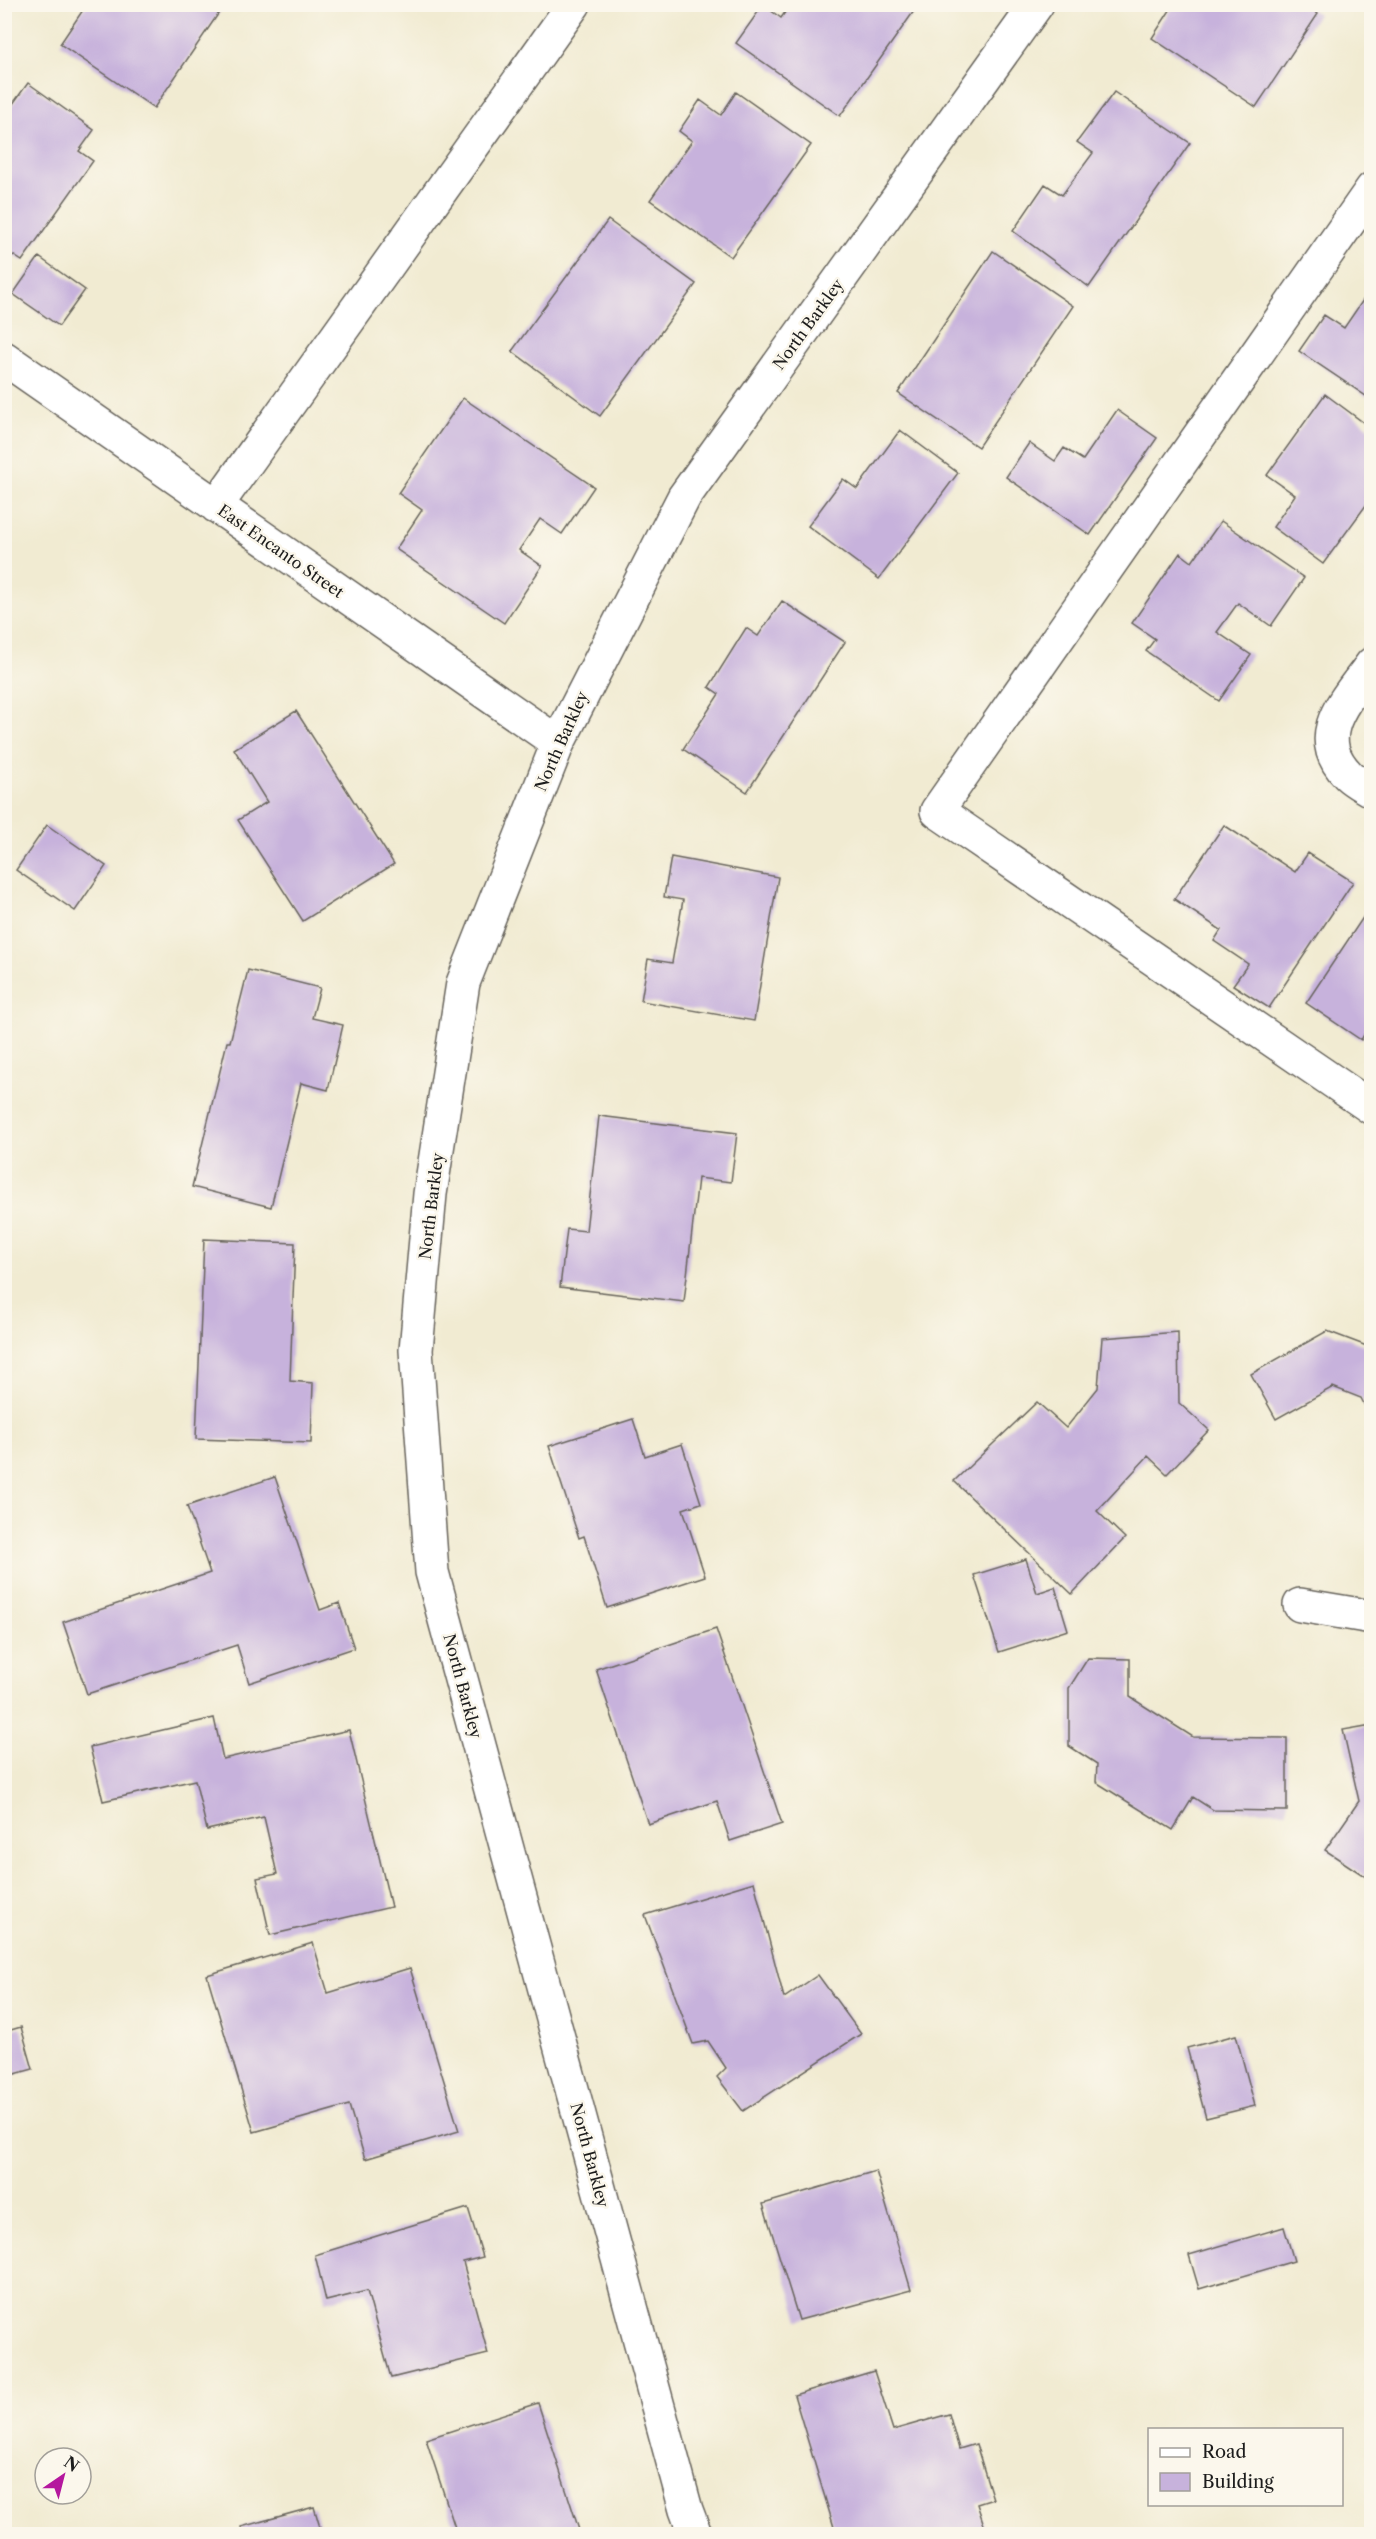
<svg xmlns="http://www.w3.org/2000/svg" width="1376" height="2539" font-family="'Libre Caslon Text',serif">
  <rect width="100%" height="100%" fill="#fbf7ec"/>
  <filter id="ink" filterUnits="userSpaceOnUse"><feTurbulence type="fractalNoise" baseFrequency=".0167" numOctaves="2"/><feDisplacementMap in="SourceGraphic" scale="12" xChannelSelector="R" yChannelSelector="G"/><feConvolveMatrix kernelMatrix="1 2 1 2 8 2 1 2 1" color-interpolation-filters="sRGB"/></filter>
  <filter id="wash" filterUnits="userSpaceOnUse"><feTurbulence type="fractalNoise" baseFrequency=".008" numOctaves="4" result="noise"/><feDisplacementMap in="SourceGraphic" scale="24" xChannelSelector="R" yChannelSelector="G"/><feGaussianBlur stdDeviation="1.35" result="paint"/><feColorMatrix in="noise" values="0 0 0 0 0 0 0 0 0 0 0 0 0 0 0 0 0 1.4 0 .05"/><feComposite in="paint" operator="in"/></filter>
  <g filter="url(#wash)">
    <rect width="100%" height="100%" fill="#f1ebd2"/>
    <g id="blocks">
      <!-- building -->
      <path fill="#c7b2dc" d="M 87,4 L 225,4 L 154,108 L 60,44 Z
        M 791,4 L 919,4 L 840,116 L 736,43 L 763,5 L 781,18 Z
        M 1174,4 L 1304,4 L 1318,14 L 1256,107 L 1152,38 Z
        M 28,83 L 94,130 L 79,151 L 93,161 L 22,261 L 4,249 L 4,116 Z
        M 736,92 L 811,145 L 731,257 L 650,200 L 692,141 L 679,131 L 700,100 L 721,115 Z
        M 1114,92 L 1190,143 L 1089,287 L 1013,231 L 1045,184 L 1062,195 L 1093,153 L 1077,142 Z
        M 608,220 L 696,284 L 600,416 L 512,351 Z
        M 993,251 L 1073,306 L 978,447 L 898,393 Z
        M 39,257 L 85,290 L 59,326 L 13,294 Z
        M 1372,287 L 1372,400 L 1299,351 L 1324,315 L 1344,328 Z
        M 1325,394 L 1372,429 L 1372,497 L 1323,564 L 1273,527 L 1295,495 L 1267,475 Z
        M 463,398 L 594,487 L 562,534 L 540,519 L 519,550 L 542,566 L 504,623 L 396,549 L 422,510 L 398,493 Z
        M 1117,410 L 1157,438 L 1090,535 L 1006,477 L 1029,443 L 1055,461 L 1064,448 L 1083,460 Z
        M 900,430 L 958,473 L 879,579 L 808,526 L 843,479 L 857,489 Z
        M 1221,521 L 1304,578 L 1271,626 L 1238,603 L 1217,632 L 1251,655 L 1219,701 L 1146,651 L 1155,639 L 1132,623 L 1180,553 L 1192,562 Z
        M 782,601 L 845,642 L 747,792 L 683,749 L 719,694 L 709,687 L 746,628 L 758,636 Z
        M 296,711 L 394,864 L 303,921 L 238,820 L 267,802 L 234,749 Z
        M 47,825 L 106,866 L 75,911 L 16,870 Z
        M 1224,825 L 1295,872 L 1308,853 L 1353,882 L 1269,1008 L 1233,985 L 1248,964 L 1214,941 L 1221,930 L 1174,899 Z
        M 671,857 L 778,877 L 754,1021 L 641,1001 L 648,959 L 672,963 L 683,900 L 664,897 Z
        M 1372,904 L 1372,1031 L 1368,1028 L 1361,1040 L 1306,1003 Z
        M 248,970 L 320,988 L 312,1018 L 343,1025 L 328,1090 L 301,1083 L 271,1207 L 192,1187 L 227,1042 L 230,1042 Z
        M 599,1116 L 737,1133 L 731,1182 L 698,1178 L 684,1302 L 560,1287 L 567,1229 L 586,1231 Z
        M 204,1239 L 295,1243 L 290,1381 L 313,1383 L 311,1443 L 196,1439 Z
        M 1327,1331 L 1372,1348 L 1372,1410 L 1366,1408 L 1361,1398 L 1333,1387 L 1276,1419 L 1251,1374 Z
        M 1178,1332 L 1179,1403 L 1209,1430 L 1167,1474 L 1148,1456 L 1097,1511 L 1125,1538 L 1072,1594 L 954,1481 L 1037,1402 L 1066,1428 L 1098,1388 L 1102,1338 Z
        M 633,1419 L 645,1456 L 682,1444 L 701,1503 L 683,1509 L 705,1576 L 607,1608 L 584,1536 L 579,1538 L 549,1446 Z
        M 275,1477 L 320,1610 L 339,1603 L 354,1648 L 249,1683 L 237,1645 L 87,1694 L 63,1622 L 210,1573 L 187,1506 Z
        M 1026,1559 L 1037,1593 L 1055,1587 L 1068,1630 L 999,1652 L 974,1575 Z
        M 716,1629 L 782,1824 L 730,1841 L 717,1801 L 648,1824 L 596,1669 Z
        M 1088,1658 L 1130,1659 L 1130,1697 L 1193,1737 L 1287,1738 L 1287,1811 L 1213,1810 L 1193,1797 L 1173,1830 L 1096,1782 L 1097,1764 L 1069,1746 L 1069,1688 Z
        M 214,1718 L 223,1759 L 349,1730 L 391,1907 L 270,1935 L 257,1878 L 277,1874 L 264,1817 L 207,1830 L 195,1780 L 103,1801 L 90,1747 Z
        M 1372,1725 L 1372,1881 L 1325,1850 L 1359,1801 L 1343,1730 Z
        M 754,1882 L 784,1998 L 818,1975 L 861,2034 L 743,2111 L 717,2077 L 726,2068 L 708,2041 L 693,2044 L 645,1915 Z
        M 313,1943 L 328,1993 L 410,1968 L 459,2131 L 365,2159 L 349,2105 L 254,2132 L 207,1975 Z
        M 21,2027 L 33,2069 L 4,2077 L 4,2032 Z
        M 1236,2035 L 1255,2106 L 1206,2118 L 1187,2048 Z
        M 876,2171 L 911,2290 L 799,2320 L 763,2204 Z
        M 468,2208 L 483,2257 L 463,2262 L 488,2354 L 391,2378 L 367,2291 L 326,2301 L 315,2255 Z
        M 1284,2227 L 1294,2261 L 1199,2289 L 1189,2255 Z
        M 874,2371 L 893,2430 L 949,2414 L 959,2449 L 976,2444 L 993,2499 L 977,2504 L 987,2534 L 836,2534 L 794,2395 Z
        M 538,2403 L 580,2533 L 457,2534 L 426,2439 Z
        M 314,2507 L 322,2534 L 243,2534 L 241,2527 Z"/>
    </g>
  </g>
  <g filter="url(#ink)">
    <use href="#blocks" fill-opacity="0" stroke="#67645c" stroke-width="1.5"/>
    <g fill="none" stroke-linecap="round" stroke-linejoin="round">
      <defs>
        <path id="minor" d="M 1372,189 L 937,811 L 1372,1108
          M 4,358 L 558,743
          M 216,506 L 574,4
          M 1372,664 C 1347,699 1309,735 1348,775 C 1354,781 1364,786 1372,791
          M 1300,1605 L 1372,1617
          M 695,2534 L 686,2510 L 432,1572 L 416,1350 L 430,1194 L 463,983 L 558,743 L 684,497 L 1037,4"/>
      </defs>
      <!-- minor casing -->
      <use href="#minor" stroke="#67645c" stroke-width="36"/>
      <!-- minor -->
      <use href="#minor" stroke="#fff" stroke-width="33"/>
    </g>
  </g>
  <g text-anchor="middle" stroke-width="5" stroke-linejoin="round" paint-order="stroke">
    <!-- street labels -->
    <g font-size="16" fill="#1c1c1c" stroke="#fbf7ec">
      <text transform="translate(808 324) rotate(-54)" y="6">North Barkley</text>
      <text transform="translate(281 551) rotate(35)" y="6">East Encanto Street</text>
      <text transform="translate(561 741) rotate(-66)" y="6">North Barkley</text>
      <text transform="translate(431 1206) rotate(-83)" y="6">North Barkley</text>
      <text transform="translate(463 1686) rotate(75)" y="6">North Barkley</text>
      <text transform="translate(590 2155) rotate(75)" y="6">North Barkley</text>
    </g>
  </g>
  <!-- margin -->
  <rect width="1376" height="2539" fill="none" stroke="#fbf7ec" stroke-width="24"/>
  <!-- legend -->
  <rect x="1148" y="2428" width="195" height="78" fill="#fbf7ec" stroke="#a29f99" stroke-width="1.5"/>
  <rect x="1160" y="2448" width="30" height="9" fill="#ffffff" stroke="#a29f99" stroke-width="1.5"/>
  <text x="1202" y="2458" font-size="18" fill="#1c1c1c">Road</text>
  <rect x="1160" y="2473" width="30" height="18" fill="#c7b2dc" stroke="#a29f99" stroke-width="1.5"/>
  <text x="1202" y="2488" font-size="18" fill="#1c1c1c">Building</text>
  <!-- north arrow -->
  <g transform="translate(63 2476) rotate(35)"><circle r="28" fill="#fbf7ec" stroke="#a29f99" stroke-width="1.5"/>
  <path d="M0-4.5L10 22L0 15L-10 22Z" fill="#b5179e"/>
  <text y="-9" font-size="16" font-weight="bold" text-anchor="middle" fill="#1c1c1c">N</text>
  </g>
</svg>
